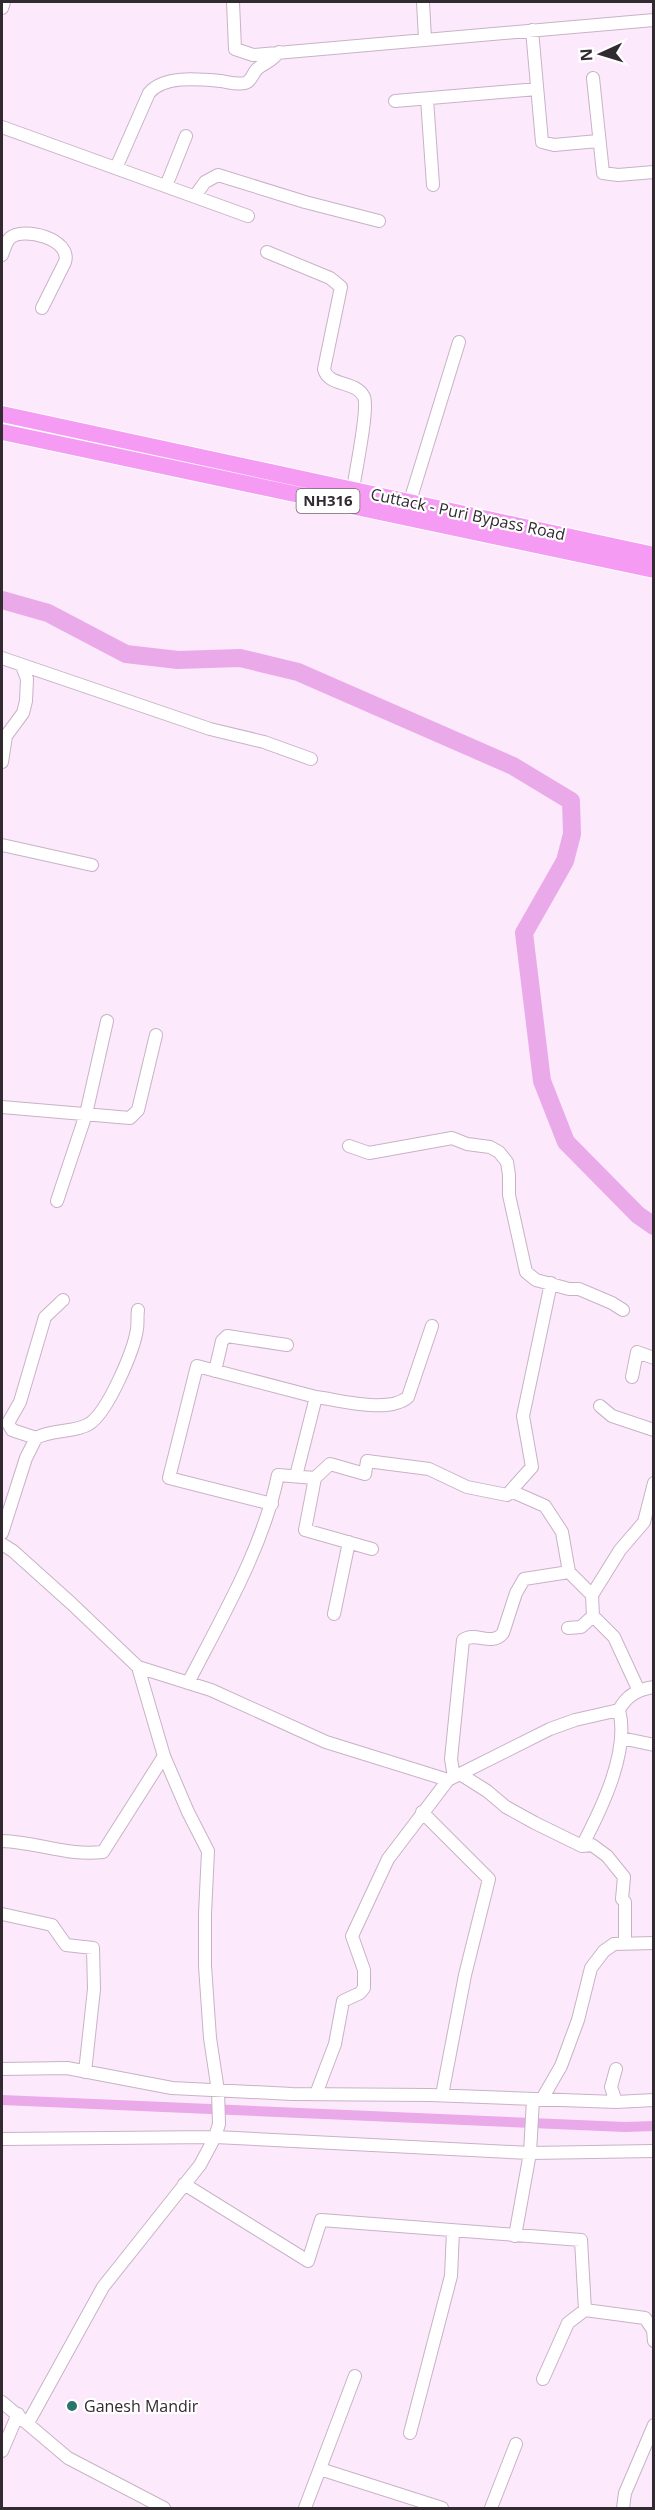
<svg xmlns="http://www.w3.org/2000/svg" width="655" height="2510" font-family="'Open Sans',sans-serif">
  <rect width="100%" height="100%" fill="#fde9fc"/>
  <g fill="none" stroke-linecap="round" stroke-linejoin="round">
    <!-- canal -->
    <path stroke="#eaa9e8" stroke-width="10" d="M 2,2100 L 625,2127 L 654,2126"/>
    <!-- river -->
    <path stroke="#eaa9e8" stroke-width="18" d="M 2,600 L 48,613 L 126,654 L 178,660 L 240,658 L 298,672 L 513,766 L 571,801 L 572,834 L 565,861 L 524,933 L 542,1081 L 566,1142 L 638,1215 L 654,1226"/>
    <defs>
      <path id="minor" d="M 233,2 L 235,49 L 253,55 L 654,20
        M 423,2 L 425,39
        M 2,8 L 4,2
        M 532,30 L 542,142 L 554,145 L 598,141
        M 593,78 L 603,173 L 618,175 L 654,172
        M 427,99 L 433,185
        M 395,101 L 537,89
        M 2,127 L 248,216
        M 116,168 L 149,93 C 164,75 199,79 221,81 C 228,82 237,85 245,83 C 252,81 252,74 257,69 C 265,62 269,64 279,52
        M 166,186 L 186,136
        M 195,196 L 205,182 L 218,175 L 305,202 L 379,221
        M 267,252 L 330,278 L 341,287 L 324,369 C 328,387 356,380 364,397 C 369,409 355,473 353,490
        M 2,255 C 4,250 6,242 10,238 C 23,226 72,239 65,262 L 42,308
        M 410,501 L 459,342
        M 2,658 L 210,729 L 264,742 L 311,759
        M 2,762 L 6,736 L 23,713 L 26,701 L 27,679 L 22,666
        M 2,845 L 92,865
        M 2,1107 L 130,1118 L 138,1110 L 156,1035
        M 349,1146 L 369,1153 L 452,1138 L 467,1144 L 490,1147 L 499,1152 L 507,1162 L 509,1175 L 509,1195 L 526,1272 L 536,1280 L 569,1289 L 579,1289 L 612,1303 L 623,1310
        M 57,1201 L 86,1114 L 107,1021
        M 215,1371 L 222,1341 L 227,1336 L 287,1345
        M 632,1377 L 637,1352 L 654,1358
        M 316,1397 C 340,1400 389,1414 408,1397 L 432,1326
        M 600,1406 L 612,1416 L 654,1430
        M 36,1438 L 12,1430 L 8,1423 L 20,1402 L 45,1317 L 63,1300
        M 511,1491 L 545,1506 L 562,1532 L 569,1572 L 592,1595
        M 272,1504 L 169,1478 L 197,1366 L 316,1397 L 296,1476
        M 2,1533 L 26,1458 L 36,1438 C 52,1429 74,1433 89,1424 C 108,1412 134,1350 137,1329 C 138,1323 137,1316 138,1310
        M 2,1544 L 13,1551 L 72,1604 L 138,1667 L 211,1690 L 326,1742 L 448,1780 L 550,1729 L 575,1720 L 619,1710 C 626,1696 638,1689 654,1687
        M 372,1549 L 305,1530 L 315,1478 L 330,1464 L 365,1474 L 367,1461 L 429,1469 L 467,1487 L 507,1495 L 532,1467 L 523,1416 L 551,1283
        M 334,1614 L 349,1542
        M 593,1616 L 592,1595 L 620,1550 L 644,1522 L 654,1483
        M 568,1628 L 581,1627 L 593,1616 L 614,1637 L 639,1691
        M 188,1683 C 222,1617 263,1548 278,1475 L 315,1478
        M 621,1738 L 654,1745
        M 460,1774 L 487,1791 L 506,1807 L 535,1823 L 582,1846 L 592,1845 L 607,1856 L 624,1877 L 622,1899 L 625,1902 L 625,1944
        M 454,1777 L 451,1759 L 463,1640 C 476,1631 492,1647 503,1633 L 516,1593 L 524,1579 L 569,1572
        M 422,1812 L 489,1879 L 465,1975 L 442,2095
        M 2,1841 C 38,1842 65,1856 103,1852 L 164,1756
        M 582,1846 C 601,1810 630,1751 619,1710
        M 2,1914 L 52,1925 L 66,1945 L 93,1948 L 94,1989 L 85,2072
        M 2,2069 L 67,2068 L 172,2088 L 292,2094 L 430,2095 L 616,2102 L 654,2100
        M 316,2094 L 335,2044 L 343,2001 L 360,1993 L 364,1988 L 364,1970 L 352,1936 L 388,1859 L 448,1780
        M 542,2099 L 561,2066 L 578,2020 L 591,1968 L 604,1951 L 614,1944 L 654,1943
        M 616,2102 L 611,2087 L 616,2069
        M 2,2139 L 215,2137 L 530,2153 L 654,2151
        M 184,2184 L 308,2261 L 321,2220 L 581,2240 L 585,2310 L 645,2318 L 653,2330 L 654,2341
        M 515,2236 L 530,2153 L 533,2099
        M 543,2379 L 568,2323 L 585,2310
        M 2,2402 L 68,2458 L 164,2508
        M 28,2423 L 103,2287 L 200,2165 L 215,2137 L 219,2124 L 218,2091 L 210,2038 L 205,1966 L 205,1914 L 208,1851 L 188,1812 L 164,1756 L 138,1667
        M 410,2433 L 451,2276 L 453,2231
        M 2,2451 L 18,2414
        M 320,2469 L 442,2508
        M 305,2508 L 355,2376
        M 491,2508 L 516,2444
        M 623,2508 L 625,2493 L 654,2425"/>
      <path id="highway" d="M 2,414 L 654,555
        M 2,432 L 654,570"/>
    </defs>
    <!-- minor casing -->
    <use href="#minor" stroke="#c7b3c5" stroke-width="14"/>
    <!-- highway casing -->
    <use href="#highway" stroke="#fff" stroke-width="18"/>
    <!-- minor -->
    <use href="#minor" stroke="#fff" stroke-width="12"/>
    <!-- highway -->
    <use href="#highway" stroke="#f69bf4" stroke-width="16"/>
  </g>
  <!-- markers -->
  <circle fill="#2b746e" stroke="#fff" stroke-width="2" cx="72" cy="2406" r="6"/>
  <g text-anchor="middle" stroke-width="4.5" stroke-linejoin="round" paint-order="stroke">
    <!-- shield labels -->
    <rect fill="#fff" stroke="#706a6f" stroke-width="1.5" x="296.5" y="489" width="63" height="24" rx="4.5"/>
    <g font-size="15" font-weight="bold" fill="#322a31">
      <text x="328" y="506">NH316</text>
    </g>
    <!-- street labels -->
    <g font-size="16" fill="#322a31" stroke="#fff">
      <text transform="translate(468 514) rotate(12)" y="6">Cuttack - Puri Bypass Road</text>
    </g>
    <!-- poi labels -->
    <g font-size="16" fill="#322a31" stroke="#fff" text-anchor="start">
      <text x="84" y="2412">Ganesh Mandir</text>
    </g>
  </g>
  <!-- border -->
  <rect width="655" height="2510" fill="none" stroke="#322a31" stroke-width="6"/>
  <!-- north arrow -->
  <g transform="translate(601 54) rotate(266)" stroke="#ffffff" stroke-width="4.5" paint-order="stroke">
  <path d="M0-4.5L10 22L0 15L-10 22Z" fill="#322a31"/>
  <text y="-9" font-size="16" font-weight="bold" text-anchor="middle" fill="#322a31">N</text>
  </g>
</svg>
